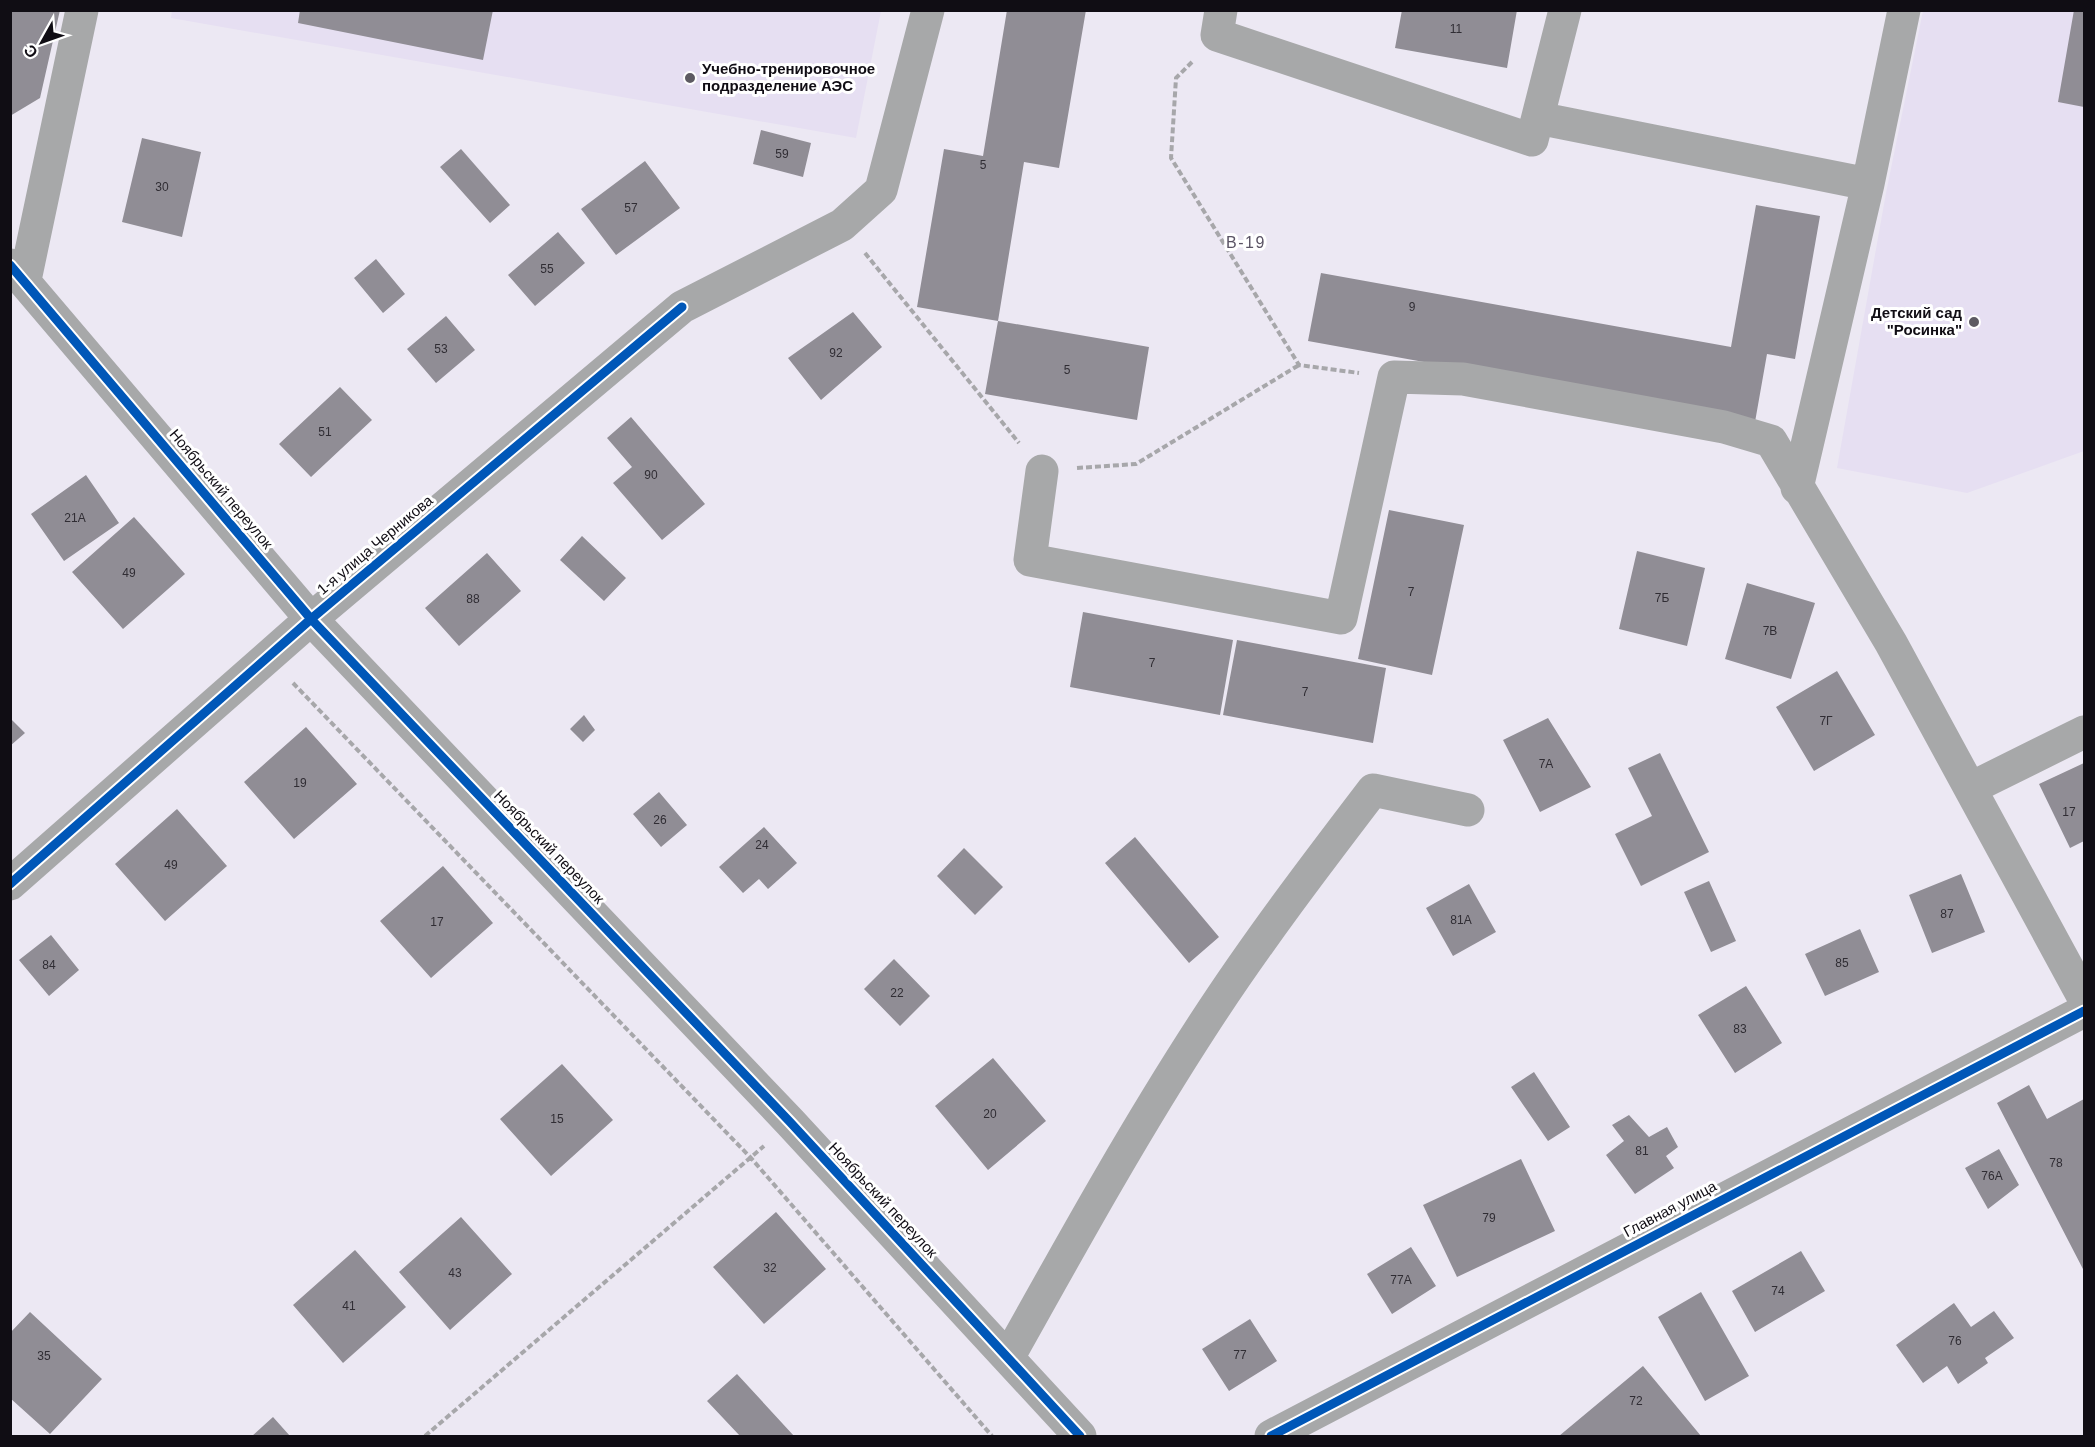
<svg xmlns="http://www.w3.org/2000/svg" width="2095" height="1447" font-family="Arial,sans-serif">
  <rect width="100%" height="100%" fill="#ece8f3"/>
  <!-- built -->
  <path fill="#e6dff2" d="M 172,10 L 881,11 L 856,138 L 171,18 Z
    M 1923,11 L 2084,11 L 2084,451 L 1967,493 L 1837,468 L 1886,193 Z"/>
  <!-- building -->
  <path fill="#908d95" d="M 10,10 L 60,10 L 40,98 L 10,116 Z
    M 300,10 L 493,10 L 483,60 L 298,23 Z
    M 1007,10 L 1086,10 L 1059,168 L 1024,162 L 998,321 L 1149,347 L 1137,420 L 985,394 L 998,321 L 917,307 L 944,149 L 983,156 Z
    M 1402,10 L 1517,10 L 1507,68 L 1395,48 Z
    M 2074,10 L 2084,10 L 2084,107 L 2058,102 Z
    M 761,130 L 811,143 L 803,177 L 753,164 Z
    M 142,138 L 201,152 L 182,237 L 122,222 Z
    M 461,149 L 510,205 L 490,223 L 440,167 Z
    M 645,161 L 680,208 L 616,255 L 581,209 Z
    M 1756,205 L 1820,216 L 1795,359 L 1767,354 L 1755,422 L 1308,341 L 1321,273 L 1731,347 Z
    M 558,232 L 585,263 L 535,306 L 508,275 Z
    M 376,259 L 405,294 L 383,313 L 354,278 Z
    M 853,312 L 882,347 L 821,400 L 788,358 Z
    M 446,316 L 475,350 L 436,383 L 407,349 Z
    M 340,387 L 372,420 L 311,477 L 279,444 Z
    M 631,417 L 705,504 L 662,540 L 613,483 L 632,467 L 607,438 Z
    M 86,475 L 119,523 L 64,561 L 31,514 Z
    M 1389,510 L 1464,525 L 1432,675 L 1358,659 Z
    M 134,517 L 185,574 L 123,629 L 72,572 Z
    M 582,536 L 626,578 L 604,601 L 560,560 Z
    M 1637,551 L 1705,568 L 1687,646 L 1619,629 Z
    M 487,553 L 521,591 L 459,646 L 425,608 Z
    M 1747,583 L 1815,603 L 1791,679 L 1725,659 Z
    M 1083,612 L 1233,640 L 1220,715 L 1070,687 Z
    M 1237,640 L 1386,668 L 1373,743 L 1223,715 Z
    M 1837,671 L 1875,735 L 1814,771 L 1776,707 Z
    M 584,715 L 595,730 L 583,742 L 570,729 Z
    M 10,718 L 25,733 L 10,746 Z
    M 1548,718 L 1591,787 L 1540,812 L 1503,740 Z
    M 306,727 L 357,784 L 294,839 L 244,782 Z
    M 1660,753 L 1709,852 L 1641,886 L 1615,834 L 1652,816 L 1628,768 Z
    M 2084,763 L 2084,841 L 2070,848 L 2039,784 Z
    M 659,792 L 687,825 L 661,847 L 633,814 Z
    M 177,809 L 227,866 L 165,921 L 115,864 Z
    M 764,827 L 797,863 L 768,889 L 759,879 L 743,893 L 719,867 Z
    M 1135,837 L 1219,937 L 1189,963 L 1105,863 Z
    M 964,848 L 1003,887 L 975,915 L 937,876 Z
    M 443,866 L 493,923 L 431,978 L 380,921 Z
    M 1961,874 L 1985,932 L 1932,953 L 1909,895 Z
    M 1709,881 L 1736,941 L 1711,952 L 1684,892 Z
    M 1469,884 L 1496,932 L 1453,956 L 1426,908 Z
    M 1860,929 L 1879,972 L 1825,996 L 1805,954 Z
    M 51,935 L 79,970 L 49,996 L 19,960 Z
    M 894,959 L 930,996 L 900,1026 L 864,989 Z
    M 1746,986 L 1782,1043 L 1735,1073 L 1698,1015 Z
    M 993,1058 L 1046,1121 L 988,1170 L 935,1106 Z
    M 562,1064 L 613,1120 L 551,1176 L 500,1119 Z
    M 1534,1072 L 1570,1127 L 1548,1141 L 1511,1087 Z
    M 2029,1085 L 2047,1119 L 2084,1099 L 2084,1271 L 1997,1103 Z
    M 1629,1115 L 1649,1137 L 1667,1127 L 1678,1147 L 1666,1156 L 1674,1168 L 1635,1194 L 1606,1155 L 1624,1141 L 1612,1125 Z
    M 1999,1149 L 2019,1185 L 1988,1209 L 1965,1168 Z
    M 1521,1159 L 1555,1231 L 1457,1277 L 1423,1205 Z
    M 776,1212 L 826,1269 L 764,1324 L 713,1267 Z
    M 461,1217 L 512,1274 L 450,1330 L 399,1272 Z
    M 1411,1247 L 1436,1286 L 1392,1314 L 1367,1274 Z
    M 355,1250 L 406,1307 L 343,1363 L 293,1305 Z
    M 1801,1251 L 1825,1291 L 1755,1332 L 1732,1291 Z
    M 1701,1292 L 1749,1376 L 1705,1401 L 1658,1317 Z
    M 1954,1303 L 1971,1327 L 1994,1311 L 2014,1338 L 1985,1358 L 1988,1363 L 1958,1384 L 1947,1366 L 1923,1383 L 1896,1345 Z
    M 30,1312 L 102,1379 L 50,1434 L 10,1398 L 10,1333 Z
    M 1250,1319 L 1277,1361 L 1229,1391 L 1202,1349 Z
    M 1643,1366 L 1701,1436 L 1559,1436 Z
    M 737,1374 L 794,1436 L 740,1436 L 707,1401 Z
    M 273,1417 L 290,1436 L 252,1436 Z"/>
  <g fill="none" stroke-linecap="round" stroke-linejoin="round">
    <!-- path -->
    <path stroke="#a7a7aa" stroke-width="4" stroke-dasharray="6 3" stroke-linecap="butt" d="M 1192,62 L 1176,78 L 1171,158 L 1299,365 L 1359,373
      M 865,253 L 1019,443
      M 1077,468 L 1136,464 L 1299,365
      M 293,683 L 751,1158 L 992,1436
      M 425,1436 L 764,1146"/>
    <!-- minor -->
    <path stroke="#a7a8a9" stroke-width="33" d="M 1221,10 L 1217,35 L 1532,140 L 1565,10
      M 1538,118 L 1868,184 L 1797,488
      M 1868,184 L 1904,10
      M 10,265 L 311,619 L 790,1122 L 1080,1436
      M 25,280 L 82,10
      M 1042,471 L 1030,560 L 1341,618 L 1394,377 L 1463,379 L 1724,427 L 1771,441 L 1891,643 L 2084,998
      M 1971,788 L 2084,732
      M 10,884 L 311,619 L 682,307 L 842,225 L 881,190 L 928,10
      M 1008,1358 C 1071,1245 1134,1131 1205,1022 C 1257,942 1315,866 1373,790 L 1468,810
      M 1271,1436 L 2084,1011"/>
    <defs>
      <path id="cycleway" d="M 10,265 L 311,619 L 790,1122 L 1080,1436
        M 10,884 L 311,619 L 682,307
        M 1271,1436 L 2084,1011"/>
    </defs>
    <!-- cycleway casing -->
    <use href="#cycleway" stroke="#fff" stroke-width="13"/>
    <!-- cycleway -->
    <use href="#cycleway" stroke="#0057b8" stroke-width="9"/>
  </g>
  <!-- markers -->
  <g fill="#5d5a62" stroke="#fff" stroke-width="2">
    <circle cx="690" cy="78" r="6"/>
    <circle cx="1974" cy="322" r="6"/>
  </g>
  <g text-anchor="middle" stroke-width="6" stroke-linejoin="round" paint-order="stroke">
    <!-- number labels -->
    <g font-size="12" fill="#302d34">
      <text x="1456" y="33">11</text>
      <text x="782" y="158">59</text>
      <text x="983" y="169">5</text>
      <text x="162" y="191">30</text>
      <text x="631" y="212">57</text>
      <text x="547" y="273">55</text>
      <text x="1412" y="311">9</text>
      <text x="441" y="353">53</text>
      <text x="836" y="357">92</text>
      <text x="1067" y="374">5</text>
      <text x="325" y="436">51</text>
      <text x="651" y="479">90</text>
      <text x="75" y="522">21А</text>
      <text x="129" y="577">49</text>
      <text x="1411" y="596">7</text>
      <text x="1662" y="602">7Б</text>
      <text x="473" y="603">88</text>
      <text x="1770" y="635">7В</text>
      <text x="1152" y="667">7</text>
      <text x="1305" y="696">7</text>
      <text x="1826" y="725">7Г</text>
      <text x="1546" y="768">7А</text>
      <text x="300" y="787">19</text>
      <text x="2069" y="816">17</text>
      <text x="660" y="824">26</text>
      <text x="762" y="849">24</text>
      <text x="171" y="869">49</text>
      <text x="1947" y="918">87</text>
      <text x="1461" y="924">81А</text>
      <text x="437" y="926">17</text>
      <text x="1842" y="967">85</text>
      <text x="49" y="969">84</text>
      <text x="897" y="997">22</text>
      <text x="1740" y="1033">83</text>
      <text x="990" y="1118">20</text>
      <text x="557" y="1123">15</text>
      <text x="1642" y="1155">81</text>
      <text x="2056" y="1167">78</text>
      <text x="1992" y="1180">76А</text>
      <text x="1489" y="1222">79</text>
      <text x="770" y="1272">32</text>
      <text x="455" y="1277">43</text>
      <text x="1401" y="1284">77А</text>
      <text x="1778" y="1295">74</text>
      <text x="349" y="1310">41</text>
      <text x="1955" y="1345">76</text>
      <text x="1240" y="1359">77</text>
      <text x="44" y="1360">35</text>
      <text x="1636" y="1405">72</text>
    </g>
    <!-- poi labels -->
    <g font-size="15" font-weight="bold" fill="#100d14" stroke="#fff" text-anchor="start">
      <text x="702" y="74">Учебно-тренировочное<tspan x="702" dy="17">подразделение АЭС</tspan></text>
      <text x="1962" y="318" text-anchor="end">Детский сад<tspan x="1962" dy="17">"Росинка"</tspan></text>
    </g>
    <!-- street labels -->
    <g font-size="15" fill="#100d14" stroke="#fff">
      <text transform="translate(221 489) rotate(50)" y="5">Ноябрьский переулок</text>
      <text transform="translate(375 545) rotate(-40)" y="5">1-я улица Черникова</text>
      <text transform="translate(549 847) rotate(46)" y="5">Ноябрьский переулок</text>
      <text transform="translate(883 1200) rotate(47)" y="5">Ноябрьский переулок</text>
      <text transform="translate(1670 1209) rotate(-28)" y="5">Главная улица</text>
    </g>
    <!-- neighbourhood labels -->
    <g font-size="16" letter-spacing="1.5" fill="#5a5364" stroke="#fff">
      <text x="1246" y="248">В-19</text>
    </g>
  </g>
  <!-- border -->
  <rect width="2095" height="1447" fill="none" stroke="#100d14" stroke-width="24"/>
  <!-- north arrow -->
  <g transform="translate(42 42) rotate(230)" stroke="#ffffff" stroke-width="4.5" paint-order="stroke">
  <path d="M0-4.5L10 22L0 15L-10 22Z" fill="#100d14"/>
  <text y="-9" font-size="16" font-weight="bold" text-anchor="middle" fill="#100d14">С</text>
  </g>
</svg>
